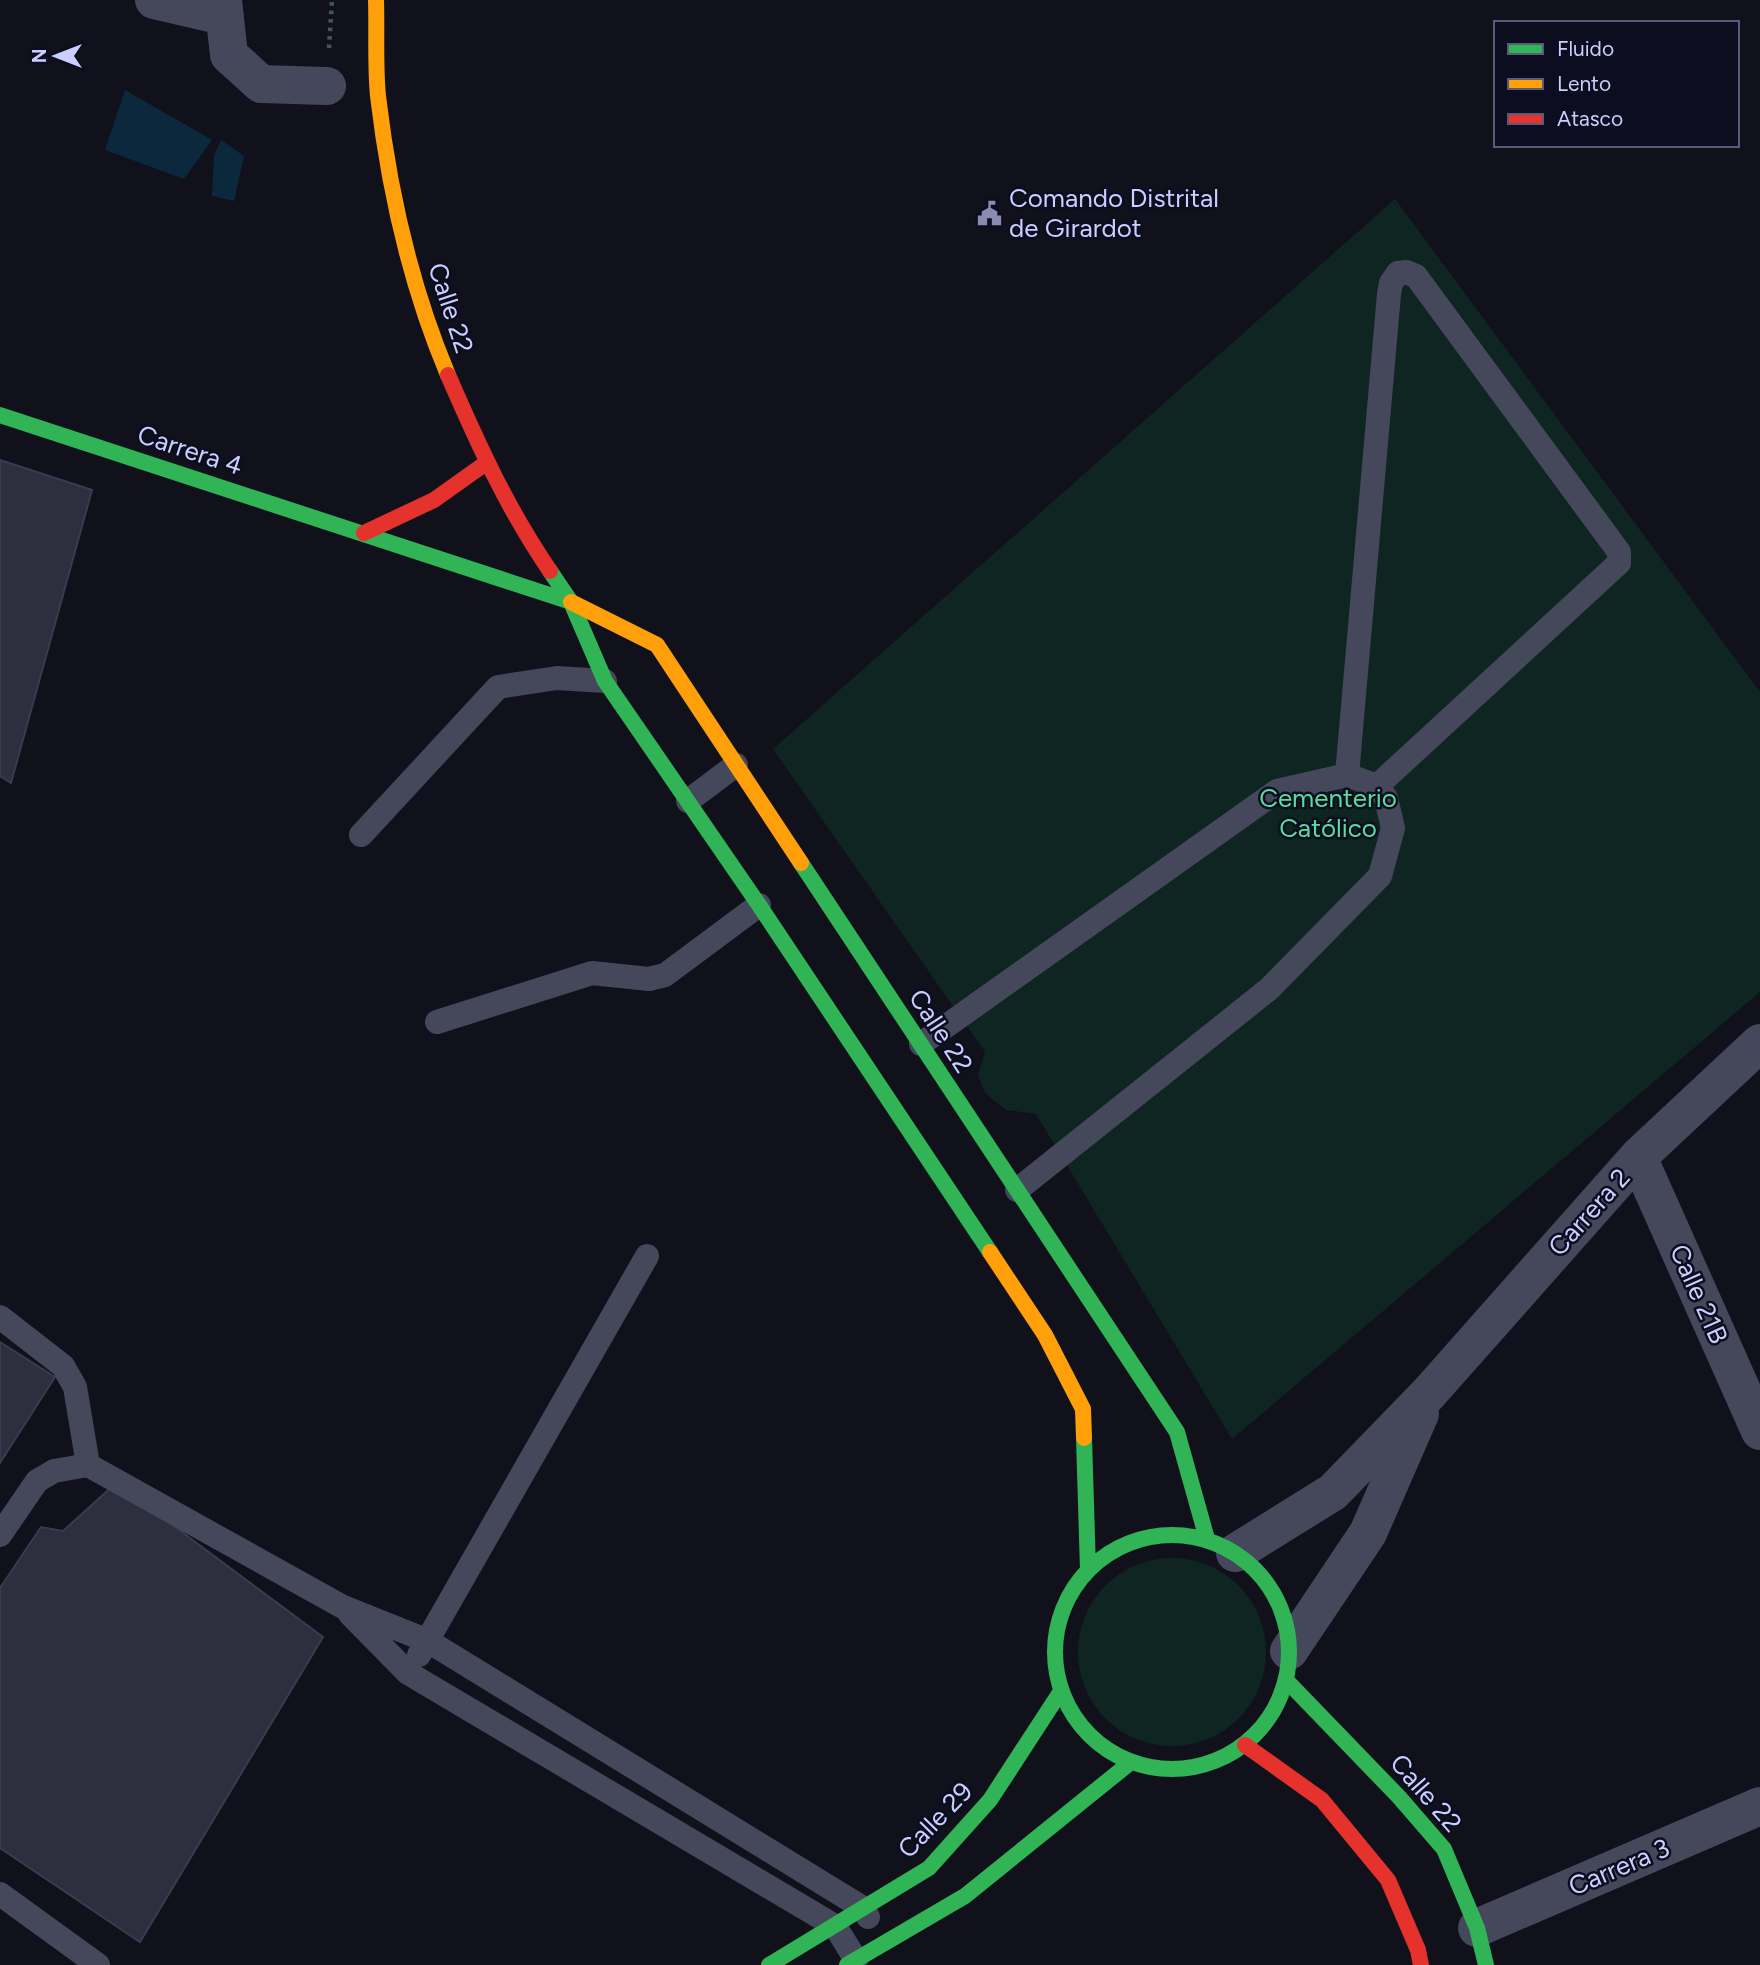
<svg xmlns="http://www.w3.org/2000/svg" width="1760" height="1965" font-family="Figtree,sans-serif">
  <rect width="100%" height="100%" fill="#10111b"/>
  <!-- green -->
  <path fill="#0f2521" d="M 1395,199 L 1760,692 L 1760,992 L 1232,1439 L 1036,1114 L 1006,1110 L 985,1093 L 978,1075 L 985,1052 L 773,749 Z
    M1078 1652a94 94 0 1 1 188 0a94 94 0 1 1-188 0Z"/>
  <!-- water -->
  <path fill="#0b283c" d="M 125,90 L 212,140 L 184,179 L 105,150 Z
    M 221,140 L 244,156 L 234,201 L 212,196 L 214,156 Z"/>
  <!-- building -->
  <path fill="#2d2e3e" stroke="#3a3b4f" stroke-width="2" d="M 0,460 L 92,490 L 11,783 L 0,776 Z
    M 0,1342 L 55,1377 L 0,1463 Z
    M 116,1483 L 323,1637 L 140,1942 L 0,1848 L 0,1588 L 41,1527 L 63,1531 Z"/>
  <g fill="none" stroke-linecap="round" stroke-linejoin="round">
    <!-- path -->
    <path stroke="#44565d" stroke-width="4.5" stroke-dasharray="3.5 5" stroke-linecap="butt" d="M 329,48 L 332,0"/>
    <!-- lane -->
    <path stroke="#45485b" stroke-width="24" d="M 1347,775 L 1389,294 L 1391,283 L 1398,273 L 1406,272 L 1416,276 L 1619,552 L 1619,563 L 1377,786
      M 688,801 L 736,765
      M 361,835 L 498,687 L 557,678 L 605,681
      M 437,1022 L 592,973 L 649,979 L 665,975 L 759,905
      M 921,1044 L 1277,791 L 1347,775 L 1377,786 L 1386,798 L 1393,828 L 1380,876 L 1269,989 L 1017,1190
      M 0,1317 L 63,1366 L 75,1387 L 88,1465
      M 0,1535 L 37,1481 L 54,1471 L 88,1465 L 343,1607 L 428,1641 L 863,1908 L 868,1917
      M 350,1614 L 408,1673 L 835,1926 L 856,1960
      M 419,1655 L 647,1256
      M 0,1894 L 98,1965"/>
    <!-- street -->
    <path stroke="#45485b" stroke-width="38" d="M 154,0 L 223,16
      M 223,0 L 229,55 L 261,84 L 327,86
      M 1638,1157 L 1760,1431
      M 1235,1553 L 1333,1492 L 1429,1393 L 1638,1157 L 1760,1043
      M 1289,1651 L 1368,1533 L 1420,1414
      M 1477,1928 L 1760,1806"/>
    <!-- fast -->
    <path stroke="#30b455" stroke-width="16" d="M 0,415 L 571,602
      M 550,571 L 571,602 L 605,681 L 759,905 L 990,1252
      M 801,863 L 1177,1432 L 1207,1539
      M 1084,1438 L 1088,1570
      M1055 1652a117 117 0 1 1 234 0a117 117 0 1 1-234 0Z
      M 1286,1680 L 1399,1797 L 1444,1849 L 1477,1928 L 1486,1965
      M 769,1965 L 929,1868 L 990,1800 L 1061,1691
      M 847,1965 L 965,1896 L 1131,1762"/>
    <!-- slow -->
    <path stroke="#ff9f0a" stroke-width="16" d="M 376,0 C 377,32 375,65 378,96 C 389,190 411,287 448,375
      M 571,602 L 657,645 L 801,863
      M 990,1252 L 1045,1335 L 1083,1409 L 1084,1438"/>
    <!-- jam -->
    <path stroke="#e5322d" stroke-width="16" d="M 448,375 C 478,444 507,508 550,571
      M 364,533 L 434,500 L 486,463
      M 1245,1745 L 1322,1800 L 1388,1880 L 1418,1950 L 1421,1965"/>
  </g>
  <!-- icons -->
  <defs>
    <symbol id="civic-bare" viewBox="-9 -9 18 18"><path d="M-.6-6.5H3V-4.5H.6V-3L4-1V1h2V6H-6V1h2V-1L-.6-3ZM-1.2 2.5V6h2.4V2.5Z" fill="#898caf" stroke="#0c0d1f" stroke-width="2.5" paint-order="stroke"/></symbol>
  </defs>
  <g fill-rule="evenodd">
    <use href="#civic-bare" x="972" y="196" width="35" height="35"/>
  </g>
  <g text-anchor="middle" stroke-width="5" stroke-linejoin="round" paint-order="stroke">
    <!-- poi labels -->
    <g font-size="26" fill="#cacfff" stroke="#0c0d1f" text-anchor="start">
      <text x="1009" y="207">Comando Distrital<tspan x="1009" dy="30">de Girardot</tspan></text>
    </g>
    <!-- street labels -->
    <g font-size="26" fill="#cacfff" stroke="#0c0d1f">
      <text transform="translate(451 308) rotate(72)" y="9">Calle 22</text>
      <text transform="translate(190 450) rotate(18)" y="9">Carrera 4</text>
      <text transform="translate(941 1031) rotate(57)" y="9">Calle 22</text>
      <text transform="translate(1589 1212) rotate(-48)" y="9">Carrera 2</text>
      <text transform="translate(1699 1294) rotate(66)" y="9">Calle 21B</text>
      <text transform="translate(1426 1793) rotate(49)" y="9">Calle 22</text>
      <text transform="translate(935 1820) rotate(-46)" y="9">Calle 29</text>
      <text transform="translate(1619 1867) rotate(-23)" y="9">Carrera 3</text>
    </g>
    <!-- park labels -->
    <g font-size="26" fill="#57de9f" stroke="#0c0d1f">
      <text x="1328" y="807">Cementerio<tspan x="1328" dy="30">Católico</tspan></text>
    </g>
  </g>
  <!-- legend -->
  <rect x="1494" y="21" width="245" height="126" fill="#0c0d1f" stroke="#585b79" stroke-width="2"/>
  <rect x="1508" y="44" width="35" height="10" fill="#30b455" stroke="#585b79" stroke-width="2"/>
  <text x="1557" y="56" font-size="21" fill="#cacfff">Fluido</text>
  <rect x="1508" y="79" width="35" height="10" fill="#ff9f0a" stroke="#585b79" stroke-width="2"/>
  <text x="1557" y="91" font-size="21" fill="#cacfff">Lento</text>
  <rect x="1508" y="114" width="35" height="10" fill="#e5322d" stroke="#585b79" stroke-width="2"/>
  <text x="1557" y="126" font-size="21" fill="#cacfff">Atasco</text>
  <!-- north arrow -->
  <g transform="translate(56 56) rotate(270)" stroke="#0c0d1f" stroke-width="5" paint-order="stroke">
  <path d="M0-5L12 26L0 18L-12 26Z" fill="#cacfff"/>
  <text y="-10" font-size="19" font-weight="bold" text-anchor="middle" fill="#cacfff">N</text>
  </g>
</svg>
